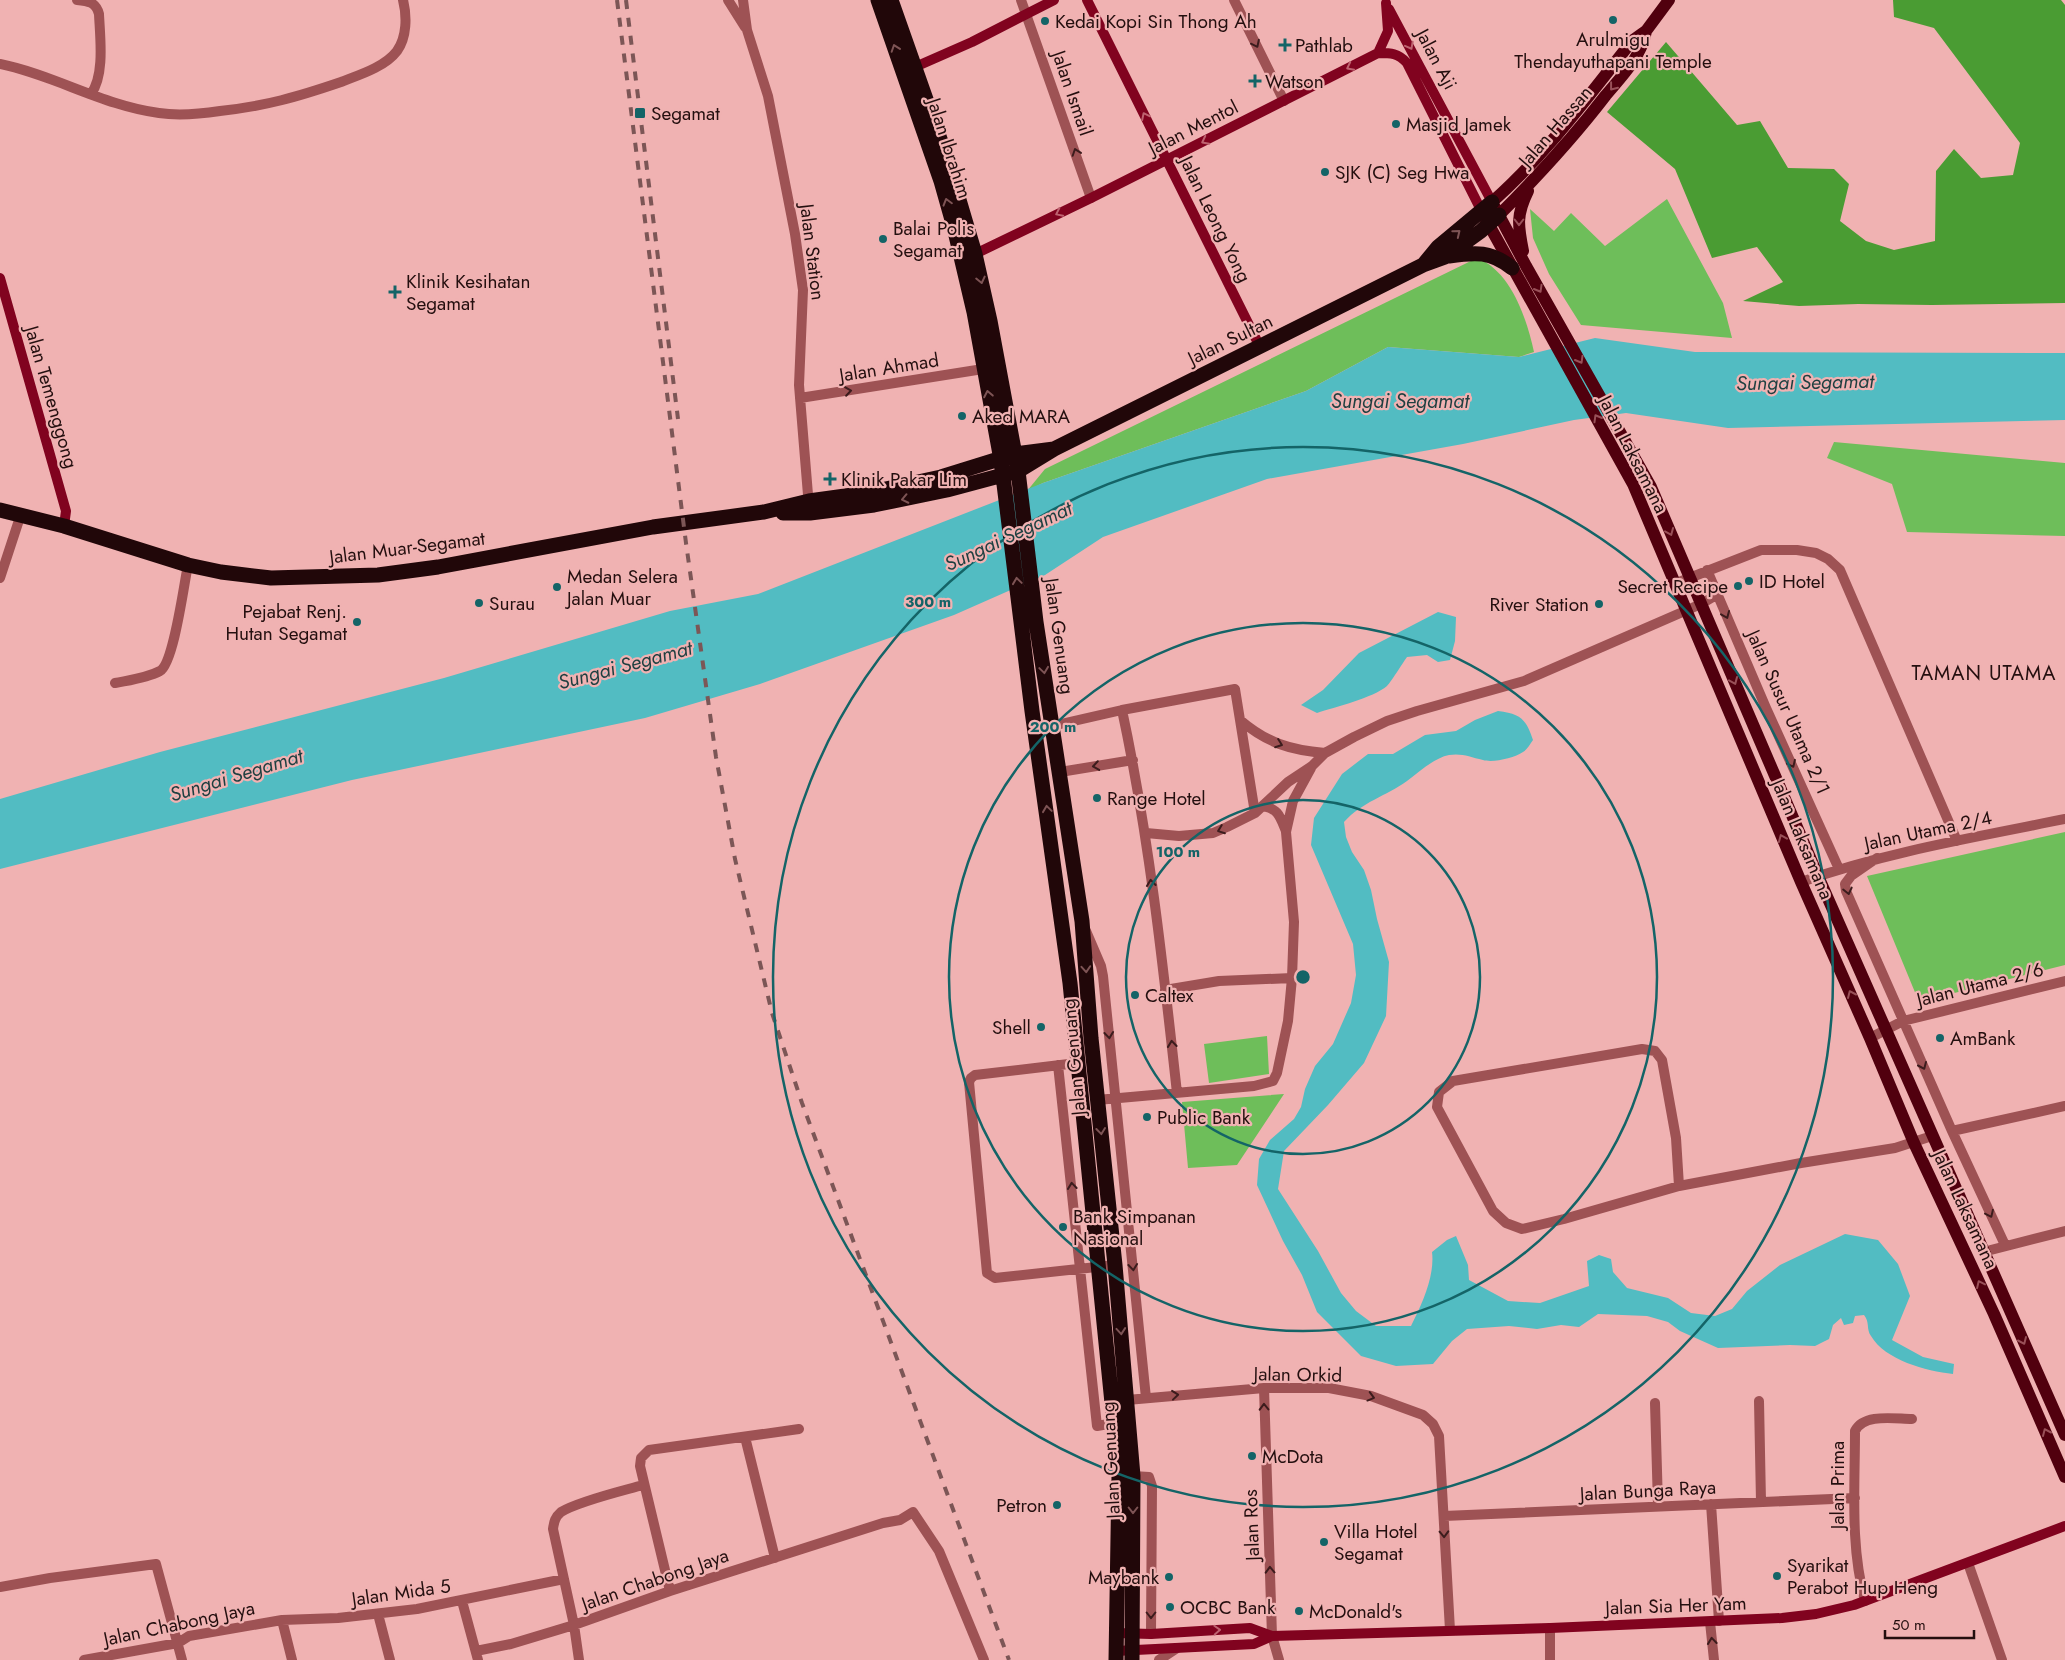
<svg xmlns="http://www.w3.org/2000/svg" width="2065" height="1660" font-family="Jost,sans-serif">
  <rect width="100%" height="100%" fill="#f0b2b2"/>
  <!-- green -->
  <path fill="#6ebe5a" d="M 1667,199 L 1723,303 L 1732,338 L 1581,325 L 1549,274 L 1533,238 L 1530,209 L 1554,231 L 1571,213 L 1605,246 Z
    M 1477,258 C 1511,271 1527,319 1534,352 L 1519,357 L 1388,347 L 1306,391 L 1043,483 L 1027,491 L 1045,469 Z
    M 1834,442 L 2065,463 L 2065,536 L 1907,532 L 1892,484 L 1827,458 Z
    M 2065,832 L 2065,965 L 1919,1002 L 1867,876 Z
    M 1267,1036 L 1269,1074 L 1209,1083 L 1204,1044 Z
    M 1284,1094 L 1237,1165 L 1188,1168 L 1182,1102 Z"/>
  <!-- forest -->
  <path fill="#4a9c33" d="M 1893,0 L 2061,0 L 2065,5 L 2065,303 L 1932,305 L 1858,304 L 1799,306 L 1743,301 L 1783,282 L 1757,247 L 1712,258 L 1675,169 L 1607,112 L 1666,42 L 1737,125 L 1760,121 L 1788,168 L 1834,169 L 1849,184 L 1840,221 L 1866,241 L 1894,250 L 1935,241 L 1936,171 L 1954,149 L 1981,178 L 2013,175 L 2020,143 L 1934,28 L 1894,17 Z"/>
  <!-- water -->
  <path fill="#52bcc2" d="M 1595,338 L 1695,352 L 2065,353 L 2065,420 L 1728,428 L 1626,413 L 1574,420 L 1463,444 L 1267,479 L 1103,537 L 1045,575 L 954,615 L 760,684 L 645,718 L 352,780 L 0,869 L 0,799 L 160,752 L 444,678 L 670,611 L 758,594 L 1043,483 L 1306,391 L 1388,347 L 1519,357 Z
    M 1438,612 L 1456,617 L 1455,641 L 1450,660 L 1438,662 L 1427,655 L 1407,657 C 1402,664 1391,682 1387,686 C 1373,698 1335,707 1317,713 L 1301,705 L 1323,690 L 1359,653 Z
    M 1498,711 C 1521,714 1526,719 1533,740 C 1530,744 1527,750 1523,752 C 1514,758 1493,763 1483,760 C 1470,757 1462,753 1449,755 C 1434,758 1419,772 1407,781 C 1386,796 1362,802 1344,822 L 1346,837 L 1352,852 L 1364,870 L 1371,890 L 1377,919 L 1389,962 L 1386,1016 L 1364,1063 L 1328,1105 L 1284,1151 L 1278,1189 L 1318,1251 L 1341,1293 L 1356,1311 L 1376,1326 L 1411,1326 C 1422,1304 1435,1276 1432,1252 L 1447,1240 L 1456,1236 L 1468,1265 L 1469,1280 L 1508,1301 L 1540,1303 L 1589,1286 L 1587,1261 L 1599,1255 L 1611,1259 L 1613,1272 L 1627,1288 L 1668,1298 L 1691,1313 L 1715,1316 L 1732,1309 L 1747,1291 L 1780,1265 L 1845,1234 L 1878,1240 L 1898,1264 L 1910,1296 L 1892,1340 L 1923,1357 L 1954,1364 L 1953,1374 C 1926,1371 1885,1360 1871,1336 C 1866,1329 1870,1322 1864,1315 L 1855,1316 L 1853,1323 L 1844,1325 L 1841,1318 L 1833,1325 L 1829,1339 L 1815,1346 L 1790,1345 L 1718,1348 L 1680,1331 L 1668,1322 L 1647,1316 L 1598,1314 L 1579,1327 L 1561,1325 L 1537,1329 L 1509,1326 L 1467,1329 L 1452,1341 L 1433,1364 L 1396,1366 L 1361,1356 L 1317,1312 L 1302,1275 L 1283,1241 L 1257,1185 L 1259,1159 L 1270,1140 L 1294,1119 L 1301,1107 L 1305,1089 L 1315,1066 L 1333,1044 L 1351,1003 L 1356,975 L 1353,944 L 1311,845 L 1314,818 L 1342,774 L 1368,754 L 1393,754 L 1425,735 L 1456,731 L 1475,720 Z"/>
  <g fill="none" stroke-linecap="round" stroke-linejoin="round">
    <!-- street -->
    <path stroke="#9e5254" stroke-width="10" d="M 77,0 C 88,1 96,2 99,14 C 100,37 105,75 91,94
      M 728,0 L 745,27
      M 743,0 L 747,30 L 768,96 L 795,234 L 803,290 L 799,385 L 809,507
      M 1021,0 L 1091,198
      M 1234,0 L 1284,101
      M 0,64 C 54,75 104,106 159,113 C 179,116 200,114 220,111 C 266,106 297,97 341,82 C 359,75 385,67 397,51 C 407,37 407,16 403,0
      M 800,398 L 983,369
      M 1707,570 L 1766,708 L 1839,869
      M 0,578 L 21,514
      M 1674,584 L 1761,550 L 1797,550 L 1816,553 L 1828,559 L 1840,570 L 1957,841
      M 115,683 C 130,680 147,678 160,671 C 174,663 184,583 188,565
      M 1122,710 C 1149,836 1163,965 1177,1093
      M 1240,720 C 1267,743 1290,750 1325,753
      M 1052,726 L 1122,710 L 1235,689 L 1255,813
      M 1060,772 L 1133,760
      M 1263,806 C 1279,809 1280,817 1286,831
      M 1146,833 L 1179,836 L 1213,833 L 1227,827 L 1255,813 L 1288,782 L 1312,766 L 1325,753 L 1354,737 L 1387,721 L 1417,711 L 1524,681 L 1701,604 L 1718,594
      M 1877,858 L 1851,876 L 1845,884 L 1846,891 L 1952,1131 L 2005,1245
      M 1801,882 C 1886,852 1976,837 2065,819
      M 1086,931 L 1101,966 L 1103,976 L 1146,1398
      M 1165,990 L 1219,981 L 1292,978
      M 1870,1038 L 1903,1021 L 2065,981
      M 1077,1063 L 975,1075 L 971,1078 L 969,1082 L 987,1273 L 995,1278 L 1115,1265
      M 1058,1065 L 1097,1426 L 1114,1423
      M 1097,1100 L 1254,1086 L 1273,1081 L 1277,1073 L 1288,1021 L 1292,978 L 1294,922 L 1286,832 L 1293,801 L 1311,768
      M 1952,1131 L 2065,1106
      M 1679,1186 L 1676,1138 L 1662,1060 L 1655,1051 L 1642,1049 L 1453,1081 L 1439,1092 L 1437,1107 L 1493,1211 L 1506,1223 L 1522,1229 L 1564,1219 L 1679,1186 L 1801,1163 L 1895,1148 L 1932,1136
      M 1983,1252 L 2065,1231
      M 1264,1388 L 1272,1636 L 1279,1660
      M 1127,1400 L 1264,1388 L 1329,1388 L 1371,1396 L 1423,1415 L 1433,1424 L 1439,1436 L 1450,1630
      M 1759,1401 L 1761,1502
      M 1655,1403 L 1658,1505
      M 745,1437 L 775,1558
      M 1133,1476 L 1149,1477 L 1152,1486 L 1151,1634
      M 643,1485 C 622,1491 579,1501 561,1512 C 555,1517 554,1522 553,1529 L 574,1625 L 670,1591 L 883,1523 L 900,1520 L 913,1512 L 939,1551 L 984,1660
      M 1711,1504 L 1719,1621
      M 1444,1516 L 1855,1498
      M 1968,1563 L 2002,1660
      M 0,1587 L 50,1578 L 156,1564 L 182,1660
      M 670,1591 L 640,1466 L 641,1458 L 649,1450 L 799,1429
      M 462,1601 L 478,1660
      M 1865,1601 C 1850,1546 1855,1488 1855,1431 C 1864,1413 1895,1419 1912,1419
      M 378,1614 L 390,1660
      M 282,1620 L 292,1660
      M 1710,1622 L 1714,1660
      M 1550,1628 L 1550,1660
      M 476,1651 L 511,1644 L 574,1625 L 579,1660
      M 84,1660 L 178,1643 L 189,1636 L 282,1620 L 338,1618 L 417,1609 L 564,1579
      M 1159,1660 L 1177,1648"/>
    <!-- secondary -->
    <path stroke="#81031f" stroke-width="10" d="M 1087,0 L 1260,347
      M 1389,9 L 1492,202
      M 1378,53 C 1391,53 1398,53 1407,63 L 1482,212
      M 915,67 L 972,42 L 1054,0
      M 975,254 L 1091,198 L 1378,53 L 1388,31 L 1386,3
      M 0,278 L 66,511 L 64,526
      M 1117,1633 L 1151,1634 L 1250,1628 L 1272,1636 L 1550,1628 L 1782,1618 L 1816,1614 L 1854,1605 L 2065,1526
      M 1116,1651 L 1254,1644 L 1272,1636"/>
    <!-- primary -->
    <path stroke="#51000e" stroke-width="12" d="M 1669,0 L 1646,31 L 1632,41 C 1587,98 1547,153 1492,202 L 1526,266 L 1651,487 L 1818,876 L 2065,1435
      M 1499,215 C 1537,177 1573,138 1606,95 C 1622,76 1642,56 1646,31
      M 1484,216 L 1633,484 L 1801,882 L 1870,1038 L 1914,1143 L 1994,1314 L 2065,1477
      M 1523,251 C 1518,226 1516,215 1528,191"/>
    <!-- highway -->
    <path stroke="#210709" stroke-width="15" d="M 878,0 L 941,181 L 954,227 L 974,312 L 1001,460 L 1032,711 L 1070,983 L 1114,1423 L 1119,1476 L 1116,1660
      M 891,0 L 946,156 L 975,254 L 990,321 L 1018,471 L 1036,622 L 1082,921 L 1091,1038 L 1115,1265 L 1133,1476 L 1132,1660
      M 1449,256 C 1476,252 1491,251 1512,268
      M 1424,264 L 1438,247 L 1492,202
      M 0,510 L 64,526 L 188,565 L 221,572 L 271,578 L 378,575 L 438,567 L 653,527 L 764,512 L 809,501 L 867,493 L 941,477 L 1015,454 L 1054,449
      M 783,513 L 810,513 L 874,505 L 947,490 L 1018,471 L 1054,449 L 1423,265 L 1445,257 L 1481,231 L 1499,215"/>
    <!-- rail -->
    <path stroke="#7c5656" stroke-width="4" stroke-dasharray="9 9" stroke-linecap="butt" d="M 617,0 L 686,543 L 716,757 L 735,859 L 772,1013 L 802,1103 L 1009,1660
      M 626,0 L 678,419"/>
  </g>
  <!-- one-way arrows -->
  <defs><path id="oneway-chevron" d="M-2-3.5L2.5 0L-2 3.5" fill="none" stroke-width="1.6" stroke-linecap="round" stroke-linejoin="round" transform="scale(1.25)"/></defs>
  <g stroke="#3c1c1d">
    <use href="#oneway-chevron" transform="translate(1256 44) rotate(64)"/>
    <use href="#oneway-chevron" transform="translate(1076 152) rotate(-109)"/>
    <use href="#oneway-chevron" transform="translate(848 391) rotate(-8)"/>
    <use href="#oneway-chevron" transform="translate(1726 615) rotate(67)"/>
    <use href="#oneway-chevron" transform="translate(1279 744) rotate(20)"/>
    <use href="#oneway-chevron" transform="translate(1792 764) rotate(65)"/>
    <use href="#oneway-chevron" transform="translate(1096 766) rotate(171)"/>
    <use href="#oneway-chevron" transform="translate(1221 830) rotate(159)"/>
    <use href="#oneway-chevron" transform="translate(1151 883) rotate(-96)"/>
    <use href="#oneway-chevron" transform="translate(1848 891) rotate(77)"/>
    <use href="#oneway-chevron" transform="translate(1109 1035) rotate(84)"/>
    <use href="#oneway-chevron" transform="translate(1172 1044) rotate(-96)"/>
    <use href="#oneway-chevron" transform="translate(1923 1066) rotate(66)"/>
    <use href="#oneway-chevron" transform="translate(1072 1186) rotate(-96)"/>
    <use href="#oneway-chevron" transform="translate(1990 1214) rotate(65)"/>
    <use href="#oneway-chevron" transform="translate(1133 1267) rotate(84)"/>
    <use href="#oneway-chevron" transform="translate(1175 1395) rotate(-6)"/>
    <use href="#oneway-chevron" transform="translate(1371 1397) rotate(15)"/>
    <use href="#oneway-chevron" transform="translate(1264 1407) rotate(-91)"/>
    <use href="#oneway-chevron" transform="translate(1444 1534) rotate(88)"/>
    <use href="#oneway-chevron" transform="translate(1270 1570) rotate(-92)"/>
    <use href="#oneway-chevron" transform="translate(1151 1615) rotate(90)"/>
    <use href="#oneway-chevron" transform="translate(1712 1641) rotate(-96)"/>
  </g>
  <g stroke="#be6370">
    <use href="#oneway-chevron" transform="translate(1410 46) rotate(62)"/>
    <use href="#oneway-chevron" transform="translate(1350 67) rotate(153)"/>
    <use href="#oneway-chevron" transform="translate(1145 116) rotate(-116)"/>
    <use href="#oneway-chevron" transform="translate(1205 141) rotate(153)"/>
    <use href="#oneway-chevron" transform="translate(1059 213) rotate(154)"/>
    <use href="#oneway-chevron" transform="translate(1217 1630) rotate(-3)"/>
  </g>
  <g stroke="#7e5455">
    <use href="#oneway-chevron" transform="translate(895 48) rotate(-109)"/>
    <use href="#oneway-chevron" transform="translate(947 202) rotate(-106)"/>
    <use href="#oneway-chevron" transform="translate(1457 233) rotate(-39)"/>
    <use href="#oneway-chevron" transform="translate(981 280) rotate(77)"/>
    <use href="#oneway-chevron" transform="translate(988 394) rotate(-101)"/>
    <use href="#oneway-chevron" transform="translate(905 499) rotate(168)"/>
    <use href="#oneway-chevron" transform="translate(1017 581) rotate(-98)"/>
    <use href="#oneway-chevron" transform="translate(1044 670) rotate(82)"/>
    <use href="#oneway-chevron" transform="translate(1047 809) rotate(-98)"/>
    <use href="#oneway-chevron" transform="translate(1086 969) rotate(86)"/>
    <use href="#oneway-chevron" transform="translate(1101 1131) rotate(83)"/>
    <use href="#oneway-chevron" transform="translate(1121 1331) rotate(85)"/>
    <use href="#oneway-chevron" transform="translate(1133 1510) rotate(90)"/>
  </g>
  <g stroke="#995058">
    <use href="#oneway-chevron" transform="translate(1613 87) rotate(128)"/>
    <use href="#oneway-chevron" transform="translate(1519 222) rotate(90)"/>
    <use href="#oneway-chevron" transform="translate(1539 289) rotate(60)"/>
    <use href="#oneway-chevron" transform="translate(1580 360) rotate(60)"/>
    <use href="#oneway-chevron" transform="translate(1597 418) rotate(-120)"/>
    <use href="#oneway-chevron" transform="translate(1670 532) rotate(67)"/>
    <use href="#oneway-chevron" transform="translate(1734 681) rotate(67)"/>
    <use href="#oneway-chevron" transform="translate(1782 838) rotate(-113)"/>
    <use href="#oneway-chevron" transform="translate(1851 994) rotate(-114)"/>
    <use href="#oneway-chevron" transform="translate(1980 1284) rotate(-115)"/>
    <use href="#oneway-chevron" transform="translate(2023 1341) rotate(66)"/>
    <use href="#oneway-chevron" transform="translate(2046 1432) rotate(-114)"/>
  </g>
  <!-- distance rings -->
  <g fill="none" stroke="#146467" stroke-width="2.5">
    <circle cx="1303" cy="977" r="177"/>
    <circle cx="1303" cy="977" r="354"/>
    <circle cx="1303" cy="977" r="530"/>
  </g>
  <!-- markers -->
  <g fill="#146467" stroke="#f0b2b2" stroke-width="2">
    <circle cx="1613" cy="20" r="5"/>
    <circle cx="1045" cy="21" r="5"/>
    <path d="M1282.5 37.5h5v5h5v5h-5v5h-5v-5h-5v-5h5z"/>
    <path d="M1252.5 73.5h5v5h5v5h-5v5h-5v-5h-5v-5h5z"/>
    <rect x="634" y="107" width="12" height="12" rx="2.5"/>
    <circle cx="1396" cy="124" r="5"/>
    <circle cx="1325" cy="172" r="5"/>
    <circle cx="883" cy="239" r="5"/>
    <path d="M392.5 284.5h5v5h5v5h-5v5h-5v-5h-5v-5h5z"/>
    <circle cx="962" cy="416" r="5"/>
    <path d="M827.5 471.5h5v5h5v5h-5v5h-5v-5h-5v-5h5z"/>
    <circle cx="1749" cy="581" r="5"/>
    <circle cx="1738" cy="586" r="5"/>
    <circle cx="557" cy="587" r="5"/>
    <circle cx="479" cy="603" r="5"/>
    <circle cx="1599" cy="604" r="5"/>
    <circle cx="357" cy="622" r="5"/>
    <circle cx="1097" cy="798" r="5"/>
    <circle cx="1135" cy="995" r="5"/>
    <circle cx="1041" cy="1027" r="5"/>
    <circle cx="1940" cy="1038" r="5"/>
    <circle cx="1147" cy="1117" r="5"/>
    <circle cx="1063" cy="1227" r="5"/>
    <circle cx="1252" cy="1456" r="5"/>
    <circle cx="1057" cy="1505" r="5"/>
    <circle cx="1324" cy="1542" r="5"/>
    <circle cx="1777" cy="1576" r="5"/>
    <circle cx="1169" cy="1577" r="5"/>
    <circle cx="1170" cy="1607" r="5"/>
    <circle cx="1299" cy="1611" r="5"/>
  </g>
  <g text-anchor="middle" stroke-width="4.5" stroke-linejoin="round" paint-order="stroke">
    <!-- poi labels -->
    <g font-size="19" fill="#240f0f" stroke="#f0b2b2" text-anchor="start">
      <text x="1055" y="28">Kedai Kopi Sin Thong Ah</text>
      <text x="1613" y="46" text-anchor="middle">Arulmigu<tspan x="1613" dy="22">Thendayuthapani Temple</tspan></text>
      <text x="1295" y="52">Pathlab</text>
      <text x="1265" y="88">Watson</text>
      <text x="651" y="120">Segamat</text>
      <text x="1406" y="131">Masjid Jamek</text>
      <text x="1335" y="179">SJK (C) Seg Hwa</text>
      <text x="893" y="235">Balai Polis<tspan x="893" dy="22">Segamat</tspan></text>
      <text x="406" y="288">Klinik Kesihatan<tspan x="406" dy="22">Segamat</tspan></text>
      <text x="972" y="423">Aked MARA</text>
      <text x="841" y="486">Klinik Pakar Lim</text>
      <text x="567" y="583">Medan Selera<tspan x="567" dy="22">Jalan Muar</tspan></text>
      <text x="1759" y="588">ID Hotel</text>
      <text x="1728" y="593" text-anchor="end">Secret Recipe</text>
      <text x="489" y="610">Surau</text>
      <text x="1589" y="611" text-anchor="end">River Station</text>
      <text x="347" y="618" text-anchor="end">Pejabat Renj.<tspan x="347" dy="22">Hutan Segamat</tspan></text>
      <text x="1107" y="805">Range Hotel</text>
      <text x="1145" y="1002">Caltex</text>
      <text x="1031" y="1034" text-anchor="end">Shell</text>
      <text x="1950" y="1045">AmBank</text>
      <text x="1157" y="1124">Public Bank</text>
      <text x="1073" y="1223">Bank Simpanan<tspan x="1073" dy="22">Nasional</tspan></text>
      <text x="1262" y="1463">McDota</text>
      <text x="1047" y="1512" text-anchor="end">Petron</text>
      <text x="1334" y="1538">Villa Hotel<tspan x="1334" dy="22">Segamat</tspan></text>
      <text x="1787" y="1572">Syarikat<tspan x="1787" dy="22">Perabot Hup Heng</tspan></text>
      <text x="1159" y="1584" text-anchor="end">Maybank</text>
      <text x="1180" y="1614">OCBC Bank</text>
      <text x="1309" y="1618">McDonald's</text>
    </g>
    <!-- street labels -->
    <g font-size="19" fill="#240f0f" stroke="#f0b2b2">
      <text transform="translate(1437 59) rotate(62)" y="7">Jalan Aji</text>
      <text transform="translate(1073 93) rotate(71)" y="7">Jalan Ismail</text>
      <text transform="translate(1555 126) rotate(-49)" y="7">Jalan Hassan</text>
      <text transform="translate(1193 127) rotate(-27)" y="7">Jalan Mentol</text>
      <text transform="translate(950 148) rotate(72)" y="7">Jalan Ibrahim</text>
      <text transform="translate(1216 219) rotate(64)" y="7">Jalan Leong Yong</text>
      <text transform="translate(813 252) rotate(83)" y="7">Jalan Station</text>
      <text transform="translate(1230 339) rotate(-26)" y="7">Jalan Sultan</text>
      <text transform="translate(889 367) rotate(-9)" y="7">Jalan Ahmad</text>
      <text transform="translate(52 397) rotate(74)" y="7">Jalan Temenggong</text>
      <text transform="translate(1634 454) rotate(63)" y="7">Jalan Laksamana</text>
      <text transform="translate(407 547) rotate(-7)" y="7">Jalan Muar-Segamat</text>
      <text transform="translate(1060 636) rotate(82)" y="7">Jalan Genuang</text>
      <text transform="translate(1789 712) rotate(66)" y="7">Jalan Susur Utama 2/1</text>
      <text transform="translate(1928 830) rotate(-12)" y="7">Jalan Utama 2/4</text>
      <text transform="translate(1803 839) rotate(67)" y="7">Jalan Laksamana</text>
      <text transform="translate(1980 984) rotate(-14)" y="7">Jalan Utama 2/6</text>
      <text transform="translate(1073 1057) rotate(-95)" y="7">Jalan Genuang</text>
      <text transform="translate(1966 1209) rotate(65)" y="7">Jalan Laksamana</text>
      <text transform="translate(1298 1374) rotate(1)" y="7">Jalan Orkid</text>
      <text transform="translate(1110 1460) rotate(-93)" y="7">Jalan Genuang</text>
      <text transform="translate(1837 1485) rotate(-90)" y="7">Jalan Prima</text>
      <text transform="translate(1648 1490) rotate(-3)" y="7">Jalan Bunga Raya</text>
      <text transform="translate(1251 1525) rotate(-92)" y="7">Jalan Ros</text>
      <text transform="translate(655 1579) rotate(-19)" y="7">Jalan Chabong Jaya</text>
      <text transform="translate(401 1592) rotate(-8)" y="7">Jalan Mida 5</text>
      <text transform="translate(1676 1605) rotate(-2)" y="7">Jalan Sia Her Yam</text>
      <text transform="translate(179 1623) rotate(-12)" y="7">Jalan Chabong Jaya</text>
    </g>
    <!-- water labels -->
    <g font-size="20" font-style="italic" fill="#1e3f40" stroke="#f0b2b2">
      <text transform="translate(1805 382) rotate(-1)" y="7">Sungai Segamat</text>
      <text x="1400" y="408">Sungai Segamat</text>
      <text transform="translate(1008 536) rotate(-25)" y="7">Sungai Segamat</text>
      <text transform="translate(625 665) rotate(-15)" y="7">Sungai Segamat</text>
      <text transform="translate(236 775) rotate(-17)" y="7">Sungai Segamat</text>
    </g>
    <!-- neighbourhood labels -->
    <g font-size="20" letter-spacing="1" fill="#240f0f" stroke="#f0b2b2">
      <text x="1984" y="680">TAMAN UTAMA</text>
    </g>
  </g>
  <circle cx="1303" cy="977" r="8" fill="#146467" stroke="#f0b2b2" stroke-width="2.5"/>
  <g font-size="15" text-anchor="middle" font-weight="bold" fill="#146467" stroke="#f0b2b2" stroke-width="4.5" stroke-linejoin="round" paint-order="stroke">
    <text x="928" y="607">300 m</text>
    <text x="1053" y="732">200 m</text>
    <text x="1178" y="857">100 m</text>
  </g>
  <!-- scale -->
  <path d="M1885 1630v8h89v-8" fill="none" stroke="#240f0f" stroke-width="2.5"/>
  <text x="1892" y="1630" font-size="15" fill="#240f0f" stroke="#f0b2b2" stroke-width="4" paint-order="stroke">50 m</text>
</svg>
